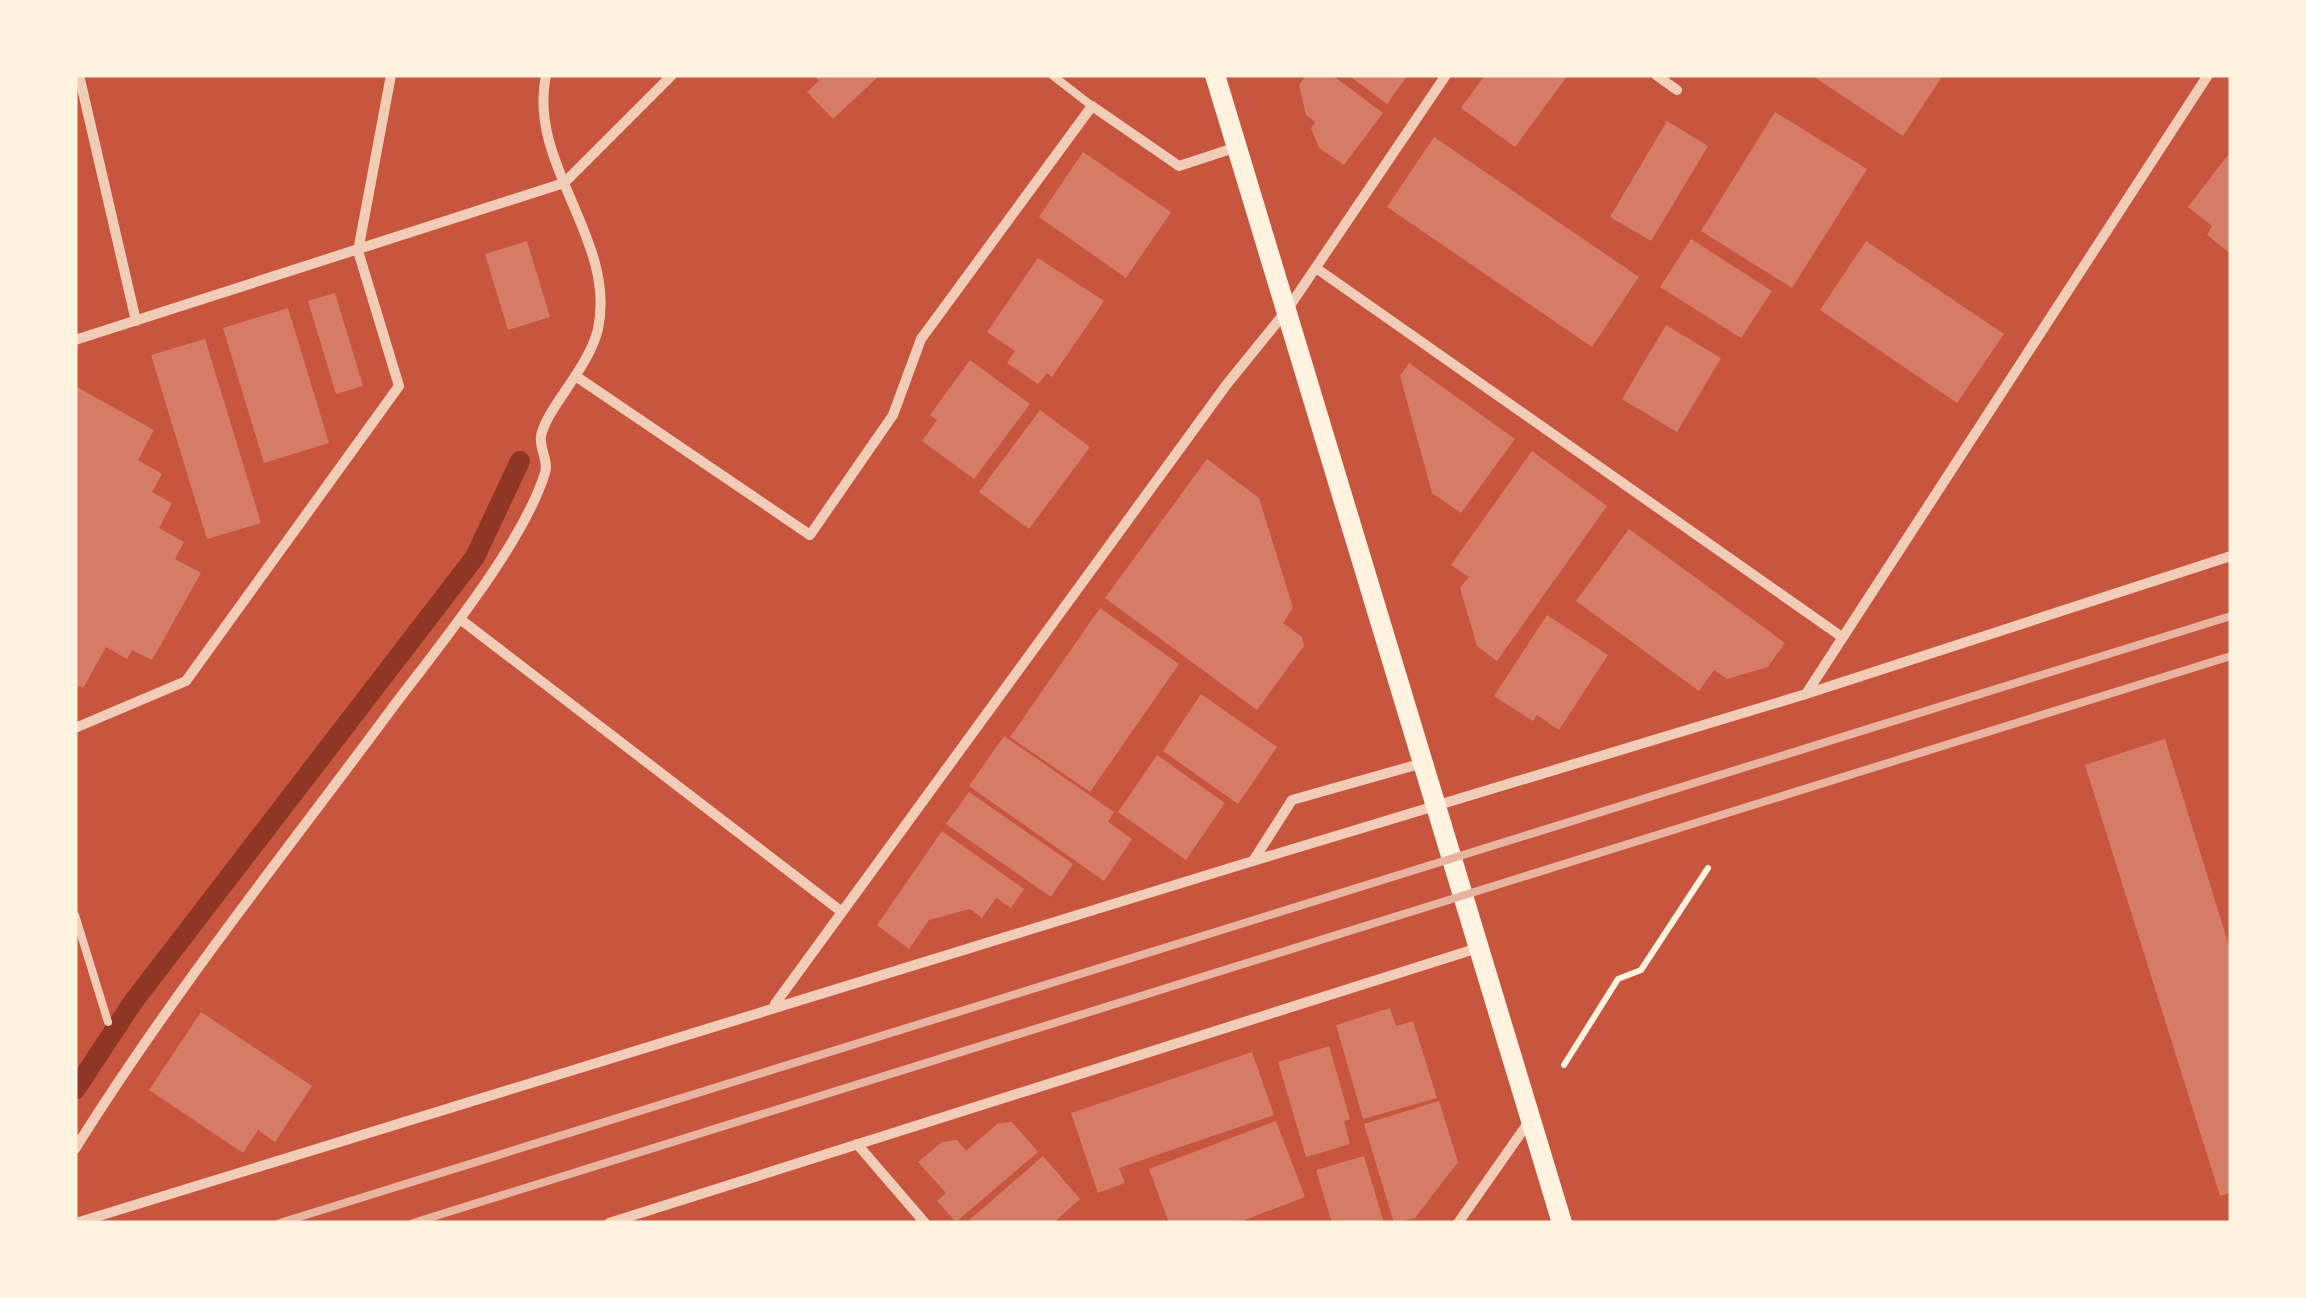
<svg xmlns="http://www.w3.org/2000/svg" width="2306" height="1298" font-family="'Work Sans',sans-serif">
  <rect width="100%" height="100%" fill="#c8553d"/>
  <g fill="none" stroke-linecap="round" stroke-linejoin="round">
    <!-- stream -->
    <path stroke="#8f3625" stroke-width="20" d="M 75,1090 L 133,1002 L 475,557 L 520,461"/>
  </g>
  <!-- building -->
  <path fill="#d67c66" d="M 814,75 L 880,75 L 833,119 L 807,92 L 819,81 Z
    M 1306,75 L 1332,75 L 1383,113 L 1344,165 L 1319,148 L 1311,128 L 1315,122 L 1306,115 L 1299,85 Z
    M 1348,75 L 1408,75 L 1387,104 Z
    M 1485,75 L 1568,75 L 1515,147 L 1461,108 Z
    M 1811,75 L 1943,75 L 1903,136 Z
    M 1775,112 L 1867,169 L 1792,288 L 1701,231 Z
    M 1667,121 L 1708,146 L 1651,241 L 1610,217 Z
    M 1434,137 L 1639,277 L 1592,347 L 1387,207 Z
    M 2231,151 L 2231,254 L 2207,235 L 2212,226 L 2188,207 Z
    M 1083,152 L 1171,212 L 1126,278 L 1039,217 Z
    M 1691,239 L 1772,291 L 1741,338 L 1660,287 Z
    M 527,241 L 550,317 L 508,330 L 485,254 Z
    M 1866,241 L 2004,334 L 1957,403 L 1820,310 Z
    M 1038,258 L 1104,301 L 1052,377 L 1047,373 L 1038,384 L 1007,363 L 1015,351 L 987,332 Z
    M 335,293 L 363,386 L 336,394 L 308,301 Z
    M 288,308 L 329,443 L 264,463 L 223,328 Z
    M 1666,325 L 1721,358 L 1677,432 L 1622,399 Z
    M 205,339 L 261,523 L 207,539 L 151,355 Z
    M 970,360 L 1030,404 L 974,479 L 922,441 L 937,420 L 930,415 Z
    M 1409,363 L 1515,439 L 1461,513 L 1432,493 L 1400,376 Z
    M 75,386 L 154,430 L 138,460 L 162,474 L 152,492 L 172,503 L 159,528 L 184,542 L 175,559 L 201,573 L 152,660 L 132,650 L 127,659 L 106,647 L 83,688 L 75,684 Z
    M 1040,410 L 1090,447 L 1029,529 L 979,492 Z
    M 1532,451 L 1607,506 L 1497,661 L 1477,646 L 1460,588 L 1469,577 L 1451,565 Z
    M 1207,459 L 1259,498 L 1293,608 L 1283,623 L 1302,637 L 1304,646 L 1257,710 L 1105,598 Z
    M 1629,529 L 1785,643 L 1768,667 L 1727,679 L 1714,670 L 1699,691 L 1576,601 Z
    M 1100,608 L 1179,664 L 1090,792 L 1010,737 Z
    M 1547,615 L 1608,655 L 1559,730 L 1537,715 L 1533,721 L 1494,696 Z
    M 1201,694 L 1277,747 L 1238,804 L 1163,751 Z
    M 1004,736 L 1114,812 L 1108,822 L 1132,839 L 1104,881 L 969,786 Z
    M 2165,739 L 2231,952 L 2231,1193 L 2220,1196 L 2085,765 Z
    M 1157,755 L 1225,803 L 1186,860 L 1118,812 Z
    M 969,792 L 1073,864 L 1051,897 L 946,824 Z
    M 942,831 L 1024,889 L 1011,908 L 996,898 L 982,918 L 970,909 L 929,920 L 909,949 L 877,925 Z
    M 1390,1008 L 1396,1026 L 1413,1021 L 1437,1098 L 1363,1119 L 1336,1025 Z
    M 201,1012 L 312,1086 L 275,1142 L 258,1130 L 243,1153 L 149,1090 Z
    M 1329,1046 L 1350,1119 L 1344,1121 L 1350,1144 L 1306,1157 L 1278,1062 Z
    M 1252,1052 L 1274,1115 L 1119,1168 L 1125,1183 L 1098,1193 L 1071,1113 Z
    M 1439,1101 L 1458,1162 L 1415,1218 L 1394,1223 L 1364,1124 Z
    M 1276,1121 L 1305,1197 L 1237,1223 L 1169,1223 L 1149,1169 Z
    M 1012,1122 L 1038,1152 L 956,1222 L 937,1201 L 946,1193 L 918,1162 L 942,1142 L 957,1140 L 966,1151 L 997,1124 Z
    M 1043,1156 L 1080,1199 L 1053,1223 L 966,1223 Z
    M 1364,1156 L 1384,1223 L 1332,1223 L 1316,1170 Z"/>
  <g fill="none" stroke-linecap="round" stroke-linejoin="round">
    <!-- path -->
    <path stroke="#fff3e0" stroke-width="6" d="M 1564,1065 L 1618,979 L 1641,970 L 1708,868"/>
    <!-- service -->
    <path stroke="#f1ccb7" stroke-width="8" d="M 1052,75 L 1092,106
      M 75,915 L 108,1022"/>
    <!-- minor -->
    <path stroke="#f1ccb7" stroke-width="10" d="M 79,75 L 136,321
      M 1656,75 L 1677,90
      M 1316,268 L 1842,637
      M 75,340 L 564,183 L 672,75
      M 577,377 L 810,535 L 893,415 L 921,339 L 1092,106 L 1179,166 L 1237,147
      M 460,619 L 842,912
      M 1806,694 L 2208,75
      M 75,728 L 186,681 L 399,386 L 358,251 L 391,75
      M 1253,861 L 1806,694 L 2231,556
      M 775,1004 L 1227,384 L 1287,310 L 1446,75
      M 857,1144 L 925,1223
      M 75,1149 C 171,995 285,853 393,707 C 439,646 523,544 545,473 C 549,461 539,448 541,436 C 547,407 589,368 598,329 C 617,239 527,165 546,75
      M 76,1223 L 1253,861 L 1292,800 L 1423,763
      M 609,1223 L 1478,948
      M 1458,1223 L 1530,1120"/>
    <!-- secondary -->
    <path stroke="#fff3e0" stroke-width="20" d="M 1215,75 L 1562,1223"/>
    <!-- rail -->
    <path stroke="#e9b49f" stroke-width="8" d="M 280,1223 L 2231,616
      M 413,1223 L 2231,656"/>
  </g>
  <!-- border -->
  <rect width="2306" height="1298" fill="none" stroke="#fff3e0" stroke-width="155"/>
</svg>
